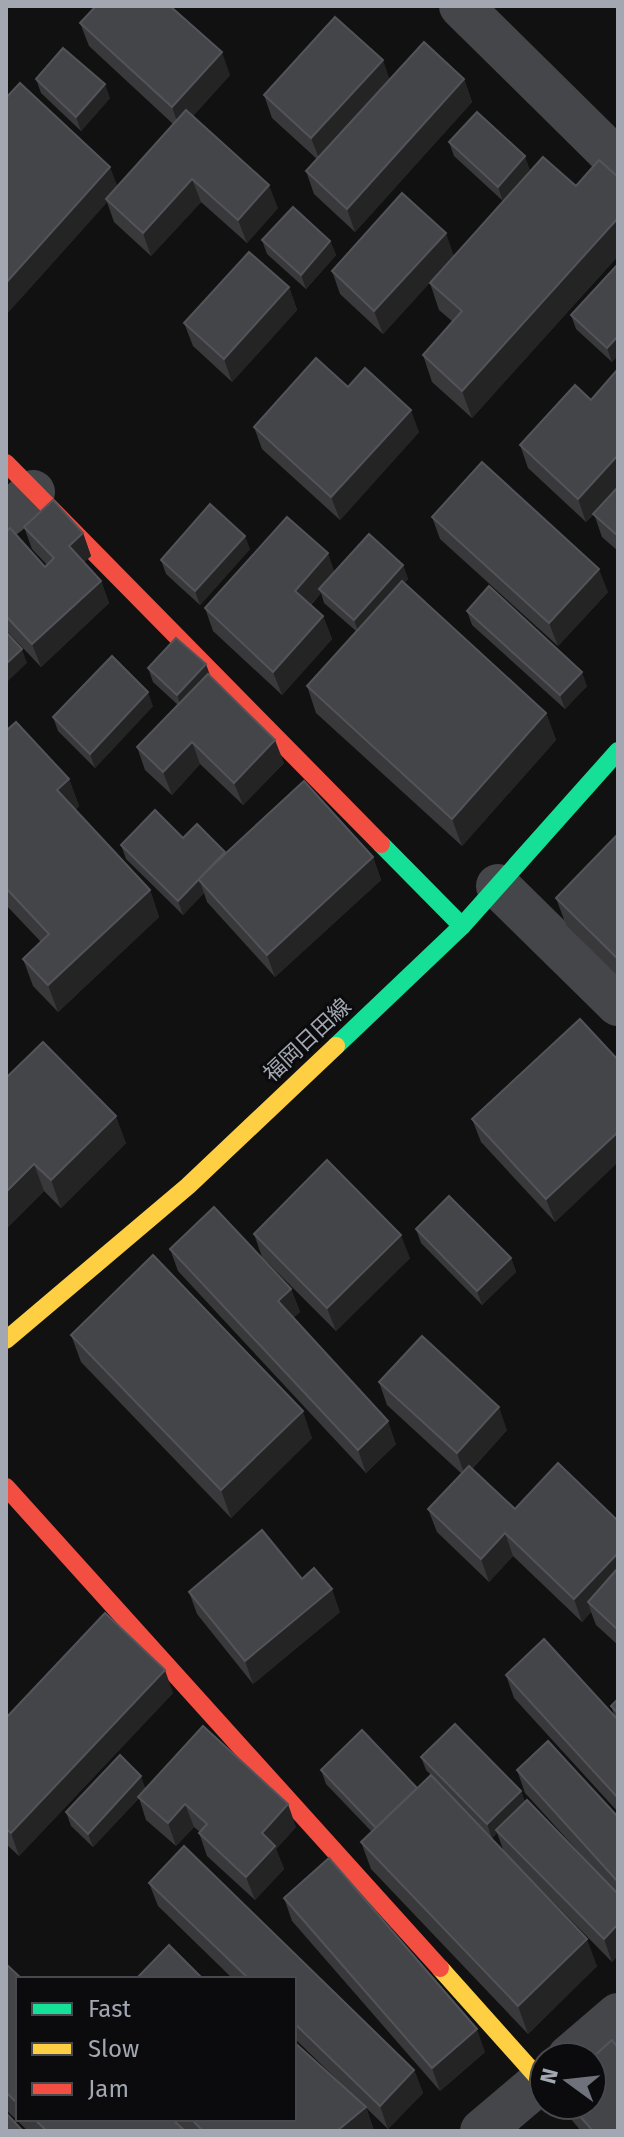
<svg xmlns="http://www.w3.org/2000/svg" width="624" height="2137" viewBox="0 0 624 2137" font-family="'Fira Sans','Noto Sans JP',sans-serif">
	<rect width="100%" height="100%" fill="#111"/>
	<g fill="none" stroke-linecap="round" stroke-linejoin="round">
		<!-- street -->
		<g stroke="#45464a" stroke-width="44">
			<polyline points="461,6 618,161"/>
			<polyline points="6,515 33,492"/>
			<polyline points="498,886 618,1004"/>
			<polyline points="569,2057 618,2015"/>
			<polyline points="482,2131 541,2081"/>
		</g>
		<!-- fast -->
		<g stroke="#16e098" stroke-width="18">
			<polyline points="381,844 462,926"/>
			<polyline points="336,1046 462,926 618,751"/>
		</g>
		<!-- slow -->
		<g stroke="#ffcf43" stroke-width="18">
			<polyline points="6,1340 188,1186 336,1046"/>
			<polyline points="440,1968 541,2081 544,2079"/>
		</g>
		<!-- jam -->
		<g stroke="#f24e42" stroke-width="18">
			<polyline points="6,463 381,844"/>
			<polyline points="6,1487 440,1968"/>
		</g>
	</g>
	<!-- wall -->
	<g fill="#39393c" fill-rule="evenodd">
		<polygon points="80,23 230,75 193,116 278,208 247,243 201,202 151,256 114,222 107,202 6,315 173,124 89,46"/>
		<polygon points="36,79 110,98 81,131 41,93"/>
		<polygon points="390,79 464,79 472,102 355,232 314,194 306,171 317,159 272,118 264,95"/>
		<polygon points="477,112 503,201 454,156 449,142"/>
		<polygon points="618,177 618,256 472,418 432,382 423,355 453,322 439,310 430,283 576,186"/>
		<polygon points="262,240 330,241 336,255 306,289 267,254"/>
		<polygon points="454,256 383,334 340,294 332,271"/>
		<polygon points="618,264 612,362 576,329 571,315"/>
		<polygon points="289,287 297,310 232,382 193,346 184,323"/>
		<polygon points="618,369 618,551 602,537 594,514 586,522 528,468 520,445 591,400"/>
		<polygon points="348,387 419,432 340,520 262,449 254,427"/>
		<polygon points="432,517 608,592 558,646 440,539"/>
		<polygon points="24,527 83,533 91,556 84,562 101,581 109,603 41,667 6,630 6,532 45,567 47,565 32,549"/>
		<polygon points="250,549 200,605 166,574 161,560"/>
		<polygon points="403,565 408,579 404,583 546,713 556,740 462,846 316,713 307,686 356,631 324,603 321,593 311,605 323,616 332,639 282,695 213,631 205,608 335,572"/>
		<polygon points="467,611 587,686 565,709 472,625"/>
		<polygon points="148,668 210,676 284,763 243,805 200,764 172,795 145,770 137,747 178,705 153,682"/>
		<polygon points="153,706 95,768 58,731 53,717"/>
		<polygon points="6,731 69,779 79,806 75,810 150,890 159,917 58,1012 33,986 23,959 41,942 6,905"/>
		<polygon points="618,834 618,976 566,925 556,898"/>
		<polygon points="183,838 226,854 373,857 381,880 275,977 207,902 204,893 183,915 126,859 121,845"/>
		<polygon points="618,1060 618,1162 555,1222 481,1142 472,1119"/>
		<polygon points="6,1078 126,1143 61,1208 44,1191 6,1229"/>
		<polygon points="416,1229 511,1258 516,1272 482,1305 421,1243"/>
		<polygon points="254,1234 410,1258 336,1331 262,1257"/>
		<polygon points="170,1249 291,1289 300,1312 293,1318 396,1444 366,1473 178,1271"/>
		<polygon points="71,1335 312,1438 231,1518 81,1362"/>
		<polygon points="379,1382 507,1430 472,1469 515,1509 618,1521 618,1645 596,1625 591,1612 582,1622 513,1556 489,1582 437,1532 428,1509 462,1474 387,1405"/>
		<polygon points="302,1579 340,1612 253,1684 197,1614 189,1592"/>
		<polygon points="506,1675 615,1717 611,1706 618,1699 618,1812 514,1698"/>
		<polygon points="173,1693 19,1856 6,1844 6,1718"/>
		<path d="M421,1757l100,34 4,11 71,69 -71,-78 -8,-23 101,47v138l-6,7 -101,-103 86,107 -69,68 -157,-165 -10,-27 11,-10 -46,-48 -5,-14 96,18 14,-13 -5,-5zM433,1778l59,60 5,-5 7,19z"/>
		<polygon points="146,1788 296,1827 276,1849 284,1869 255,1900 207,1856 199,1833 200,1832 194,1827 176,1846 146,1820 139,1798 93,1847 71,1826 66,1812"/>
		<polygon points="184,1846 414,2070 423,2093 388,2129 294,2038 294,1979 233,1979 158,1906 149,1883"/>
		<polygon points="284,1898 485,2052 440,2091 292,1921"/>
		<polygon points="6,1964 18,1979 18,2119 172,2119 185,2131 28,2131 6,2110"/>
		<polygon points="562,2105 592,2105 618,2131 581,2131 565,2112"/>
		<polygon points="366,2107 374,2131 185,2131 173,2119 294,2119"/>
	</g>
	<!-- shaded-wall -->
	<g fill="#242425">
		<polygon points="222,52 230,75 180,130 172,107"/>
		<polygon points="383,60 391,83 320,161 311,138"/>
		<polygon points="464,79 472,102 355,232 347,209"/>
		<polygon points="105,84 110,98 81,131 76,117"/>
		<polygon points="525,156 530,170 503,201 498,187"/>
		<polygon points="110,167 119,190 106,199 107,202 6,315 6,283"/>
		<polygon points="192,179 201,202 151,256 143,233"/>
		<polygon points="269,185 278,208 247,243 238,220"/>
		<polygon points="618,218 618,256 472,418 462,391"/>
		<polygon points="446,233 454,256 383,334 374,311"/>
		<polygon points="330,241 336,255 306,289 301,275"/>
		<polygon points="289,287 297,310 232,382 224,359"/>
		<polygon points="618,336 618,356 612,362 607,348"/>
		<polygon points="411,410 419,432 340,520 331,497"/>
		<polygon points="618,455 618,487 586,522 578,499"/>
		<polygon points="83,533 91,556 77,569 69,546"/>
		<polygon points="245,536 250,549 200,605 195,591"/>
		<polygon points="328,553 336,576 319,589 321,593 303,613 295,591"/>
		<polygon points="403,565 408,579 359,634 354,620"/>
		<polygon points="599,569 608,592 558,646 549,623"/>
		<polygon points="101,581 109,603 41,667 32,644"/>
		<polygon points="323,616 332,639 282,695 273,672"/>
		<polygon points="22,649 27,663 6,683 6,664"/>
		<polygon points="206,664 211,678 182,709 177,695"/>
		<polygon points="582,672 587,686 565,709 560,695"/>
		<polygon points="148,692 153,706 95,768 90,754"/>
		<polygon points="546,713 556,740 462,846 452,819"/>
		<polygon points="275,740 284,763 243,805 234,783"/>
		<polygon points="192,742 200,764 172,795 163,772"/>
		<polygon points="69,779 79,806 66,817 57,790"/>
		<polygon points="373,857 381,880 275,977 267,955"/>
		<polygon points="199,879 204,893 183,915 178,901"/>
		<polygon points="150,890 159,917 58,1012 48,985"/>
		<polygon points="116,1116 126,1143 61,1208 51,1180"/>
		<polygon points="618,1132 618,1162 555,1222 546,1199"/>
		<polygon points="34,1164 44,1191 6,1229 6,1192"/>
		<polygon points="401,1235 410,1258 336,1331 327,1308"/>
		<polygon points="511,1258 516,1272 482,1305 477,1291"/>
		<polygon points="291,1289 300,1312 286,1324 278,1301"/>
		<polygon points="499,1407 507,1430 465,1476 457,1453"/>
		<polygon points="303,1411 312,1438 231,1518 221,1490"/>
		<polygon points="388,1421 396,1444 366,1473 358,1450"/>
		<polygon points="505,1533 513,1556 489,1582 481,1559"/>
		<polygon points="618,1553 618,1584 588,1602 591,1612 582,1622 574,1599"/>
		<polygon points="332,1589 340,1612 253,1684 245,1661"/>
		<polygon points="165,1670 173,1693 19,1856 11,1833"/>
		<polygon points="141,1776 146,1790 93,1847 88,1834"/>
		<polygon points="521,1791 526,1805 496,1830 497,1833 492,1838 487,1824"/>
		<polygon points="185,1804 194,1827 176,1846 168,1823"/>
		<polygon points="288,1804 296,1827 276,1849 284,1869 255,1900 246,1877 262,1833"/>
		<polygon points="618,1924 618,1955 612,1962 604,1939"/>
		<polygon points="587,1939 597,1966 528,2034 518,2006"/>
		<polygon points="477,2029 485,2052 440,2091 432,2068"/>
		<polygon points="414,2070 423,2093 388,2129 380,2106"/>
		<polygon points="366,2107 374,2131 337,2131"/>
	</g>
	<!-- building -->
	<g fill="#444549" stroke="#535459" stroke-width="2">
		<polygon points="96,6 170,6 222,52 172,107 80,23"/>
		<polygon points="335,17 383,60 311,138 264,95"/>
		<polygon points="424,42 464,79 347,209 306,171"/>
		<polygon points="63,48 105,84 76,117 36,79"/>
		<polygon points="20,83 110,167 6,283 6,98"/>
		<polygon points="186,110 269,185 238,220 192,179 143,233 106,199"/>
		<polygon points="477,112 525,156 498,187 449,142"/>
		<polygon points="543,157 576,186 599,160 618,177 618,218 462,391 423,355 462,311 430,283"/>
		<polygon points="402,193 446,233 374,311 332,271"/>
		<polygon points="293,207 330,241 301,275 262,240"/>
		<polygon points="249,252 289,287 224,359 184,323"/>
		<polygon points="618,264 618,336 607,348 571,315"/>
		<polygon points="316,358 348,387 365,368 411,410 331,497 254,427"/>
		<polygon points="618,369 618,455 578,499 520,445 575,385 591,400"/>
		<polygon points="482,462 599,569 549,623 432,517"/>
		<polygon points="618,487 618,536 593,514"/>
		<polygon points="53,500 83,533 69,546 101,581 32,644 6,616 6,532 10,528 45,567 54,558 24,527"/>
		<polygon points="210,504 245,536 195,591 161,560"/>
		<polygon points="287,517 328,553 295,591 323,616 273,672 205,608"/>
		<polygon points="369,534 403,565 354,620 319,589"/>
		<polygon points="402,581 546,713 452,819 307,686"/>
		<polygon points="489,586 582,672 560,695 467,611"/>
		<polygon points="6,632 22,649 6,664"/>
		<polygon points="176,638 206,664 177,695 148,668"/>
		<polygon points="112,656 148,692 90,754 53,717"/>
		<polygon points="208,674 275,740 234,783 192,742 163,772 137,747"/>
		<polygon points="16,722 69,779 57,790 150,890 48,985 23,959 49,934 6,888 6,731"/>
		<polygon points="304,781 373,857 267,955 198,879"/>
		<polygon points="155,810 183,838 197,824 225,852 178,901 121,845"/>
		<polygon points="618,834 618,959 556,898"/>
		<polygon points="580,1019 618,1060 618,1132 546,1199 472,1119"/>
		<polygon points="43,1042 116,1116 51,1180 34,1164 6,1192 6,1078"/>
		<polygon points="327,1160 401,1235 327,1308 254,1234"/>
		<polygon points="449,1196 511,1258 477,1291 416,1229"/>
		<polygon points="214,1207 291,1289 278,1301 388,1421 358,1450 170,1249"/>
		<polygon points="153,1255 303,1411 221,1490 71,1335"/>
		<polygon points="422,1336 499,1407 457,1453 379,1382"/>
		<polygon points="558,1463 618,1521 618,1553 574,1599 505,1533 481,1559 428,1509 469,1466 515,1509"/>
		<polygon points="262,1530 302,1579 314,1568 332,1589 245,1661 189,1592"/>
		<polygon points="618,1568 618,1630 588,1602"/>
		<polygon points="105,1613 165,1670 11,1833 6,1829 6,1718"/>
		<polygon points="544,1639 618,1720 618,1798 506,1675"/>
		<polygon points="618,1699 618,1713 611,1706"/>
		<polygon points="455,1724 521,1791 487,1824 421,1757"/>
		<polygon points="203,1726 288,1804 262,1833 275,1846 246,1877 199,1833 207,1824 185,1804 168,1823 138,1797"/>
		<polygon points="362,1730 417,1788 376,1828 321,1770"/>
		<polygon points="548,1741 618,1817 618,1882 517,1770"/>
		<polygon points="120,1755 141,1776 88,1834 66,1812"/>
		<polygon points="431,1775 587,1939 518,2006 361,1842"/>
		<polygon points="527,1800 618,1894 618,1924 604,1939 496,1830"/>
		<polygon points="184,1846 414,2070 380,2106 294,2023 294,1979 249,1979 149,1883"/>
		<polygon points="329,1858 477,2029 432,2068 284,1898"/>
		<polygon points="169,1945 203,1979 136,1979"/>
		<polygon points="6,1964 22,1979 18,1979 18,2104 6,2092"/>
		<polygon points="612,2040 618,2048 618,2131 593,2131 570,2105 592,2105 592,2058"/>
		<polygon points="294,2042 366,2107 337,2131 203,2131 191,2119 294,2119"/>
		<polygon points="6,2113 23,2131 6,2131"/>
		<polygon points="34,2119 172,2119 185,2131 47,2131"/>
	</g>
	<g text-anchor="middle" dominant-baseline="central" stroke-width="6" stroke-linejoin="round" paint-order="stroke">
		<!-- street labels -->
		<g font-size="22" fill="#a2a7b2" stroke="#0b0b0d">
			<text transform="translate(307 1040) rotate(-43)">福岡日田線</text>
		</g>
	</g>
	<!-- border -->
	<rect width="624" height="2137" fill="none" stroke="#a2a7b2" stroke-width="16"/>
	<!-- legend -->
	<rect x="16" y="1977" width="280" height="144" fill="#0b0b0d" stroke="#47494f" stroke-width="2"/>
	<rect x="32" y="2003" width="40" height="12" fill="#16e098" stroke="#47494f" stroke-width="2"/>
	<text x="88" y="2017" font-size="24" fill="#a2a7b2">Fast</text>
	<rect x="32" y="2043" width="40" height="12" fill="#ffcf43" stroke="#47494f" stroke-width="2"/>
	<text x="88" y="2057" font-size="24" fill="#a2a7b2">Slow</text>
	<rect x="32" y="2083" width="40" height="12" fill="#f24e42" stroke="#47494f" stroke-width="2"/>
	<text x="88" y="2097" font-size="24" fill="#a2a7b2">Jam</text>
	<!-- north arrow -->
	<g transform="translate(568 2081) rotate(285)"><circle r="38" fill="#0b0b0d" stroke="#47494f" stroke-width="2"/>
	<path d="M0-6L14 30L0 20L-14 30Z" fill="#6f727a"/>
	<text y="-12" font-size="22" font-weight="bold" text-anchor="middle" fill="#a2a7b2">N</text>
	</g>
</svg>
